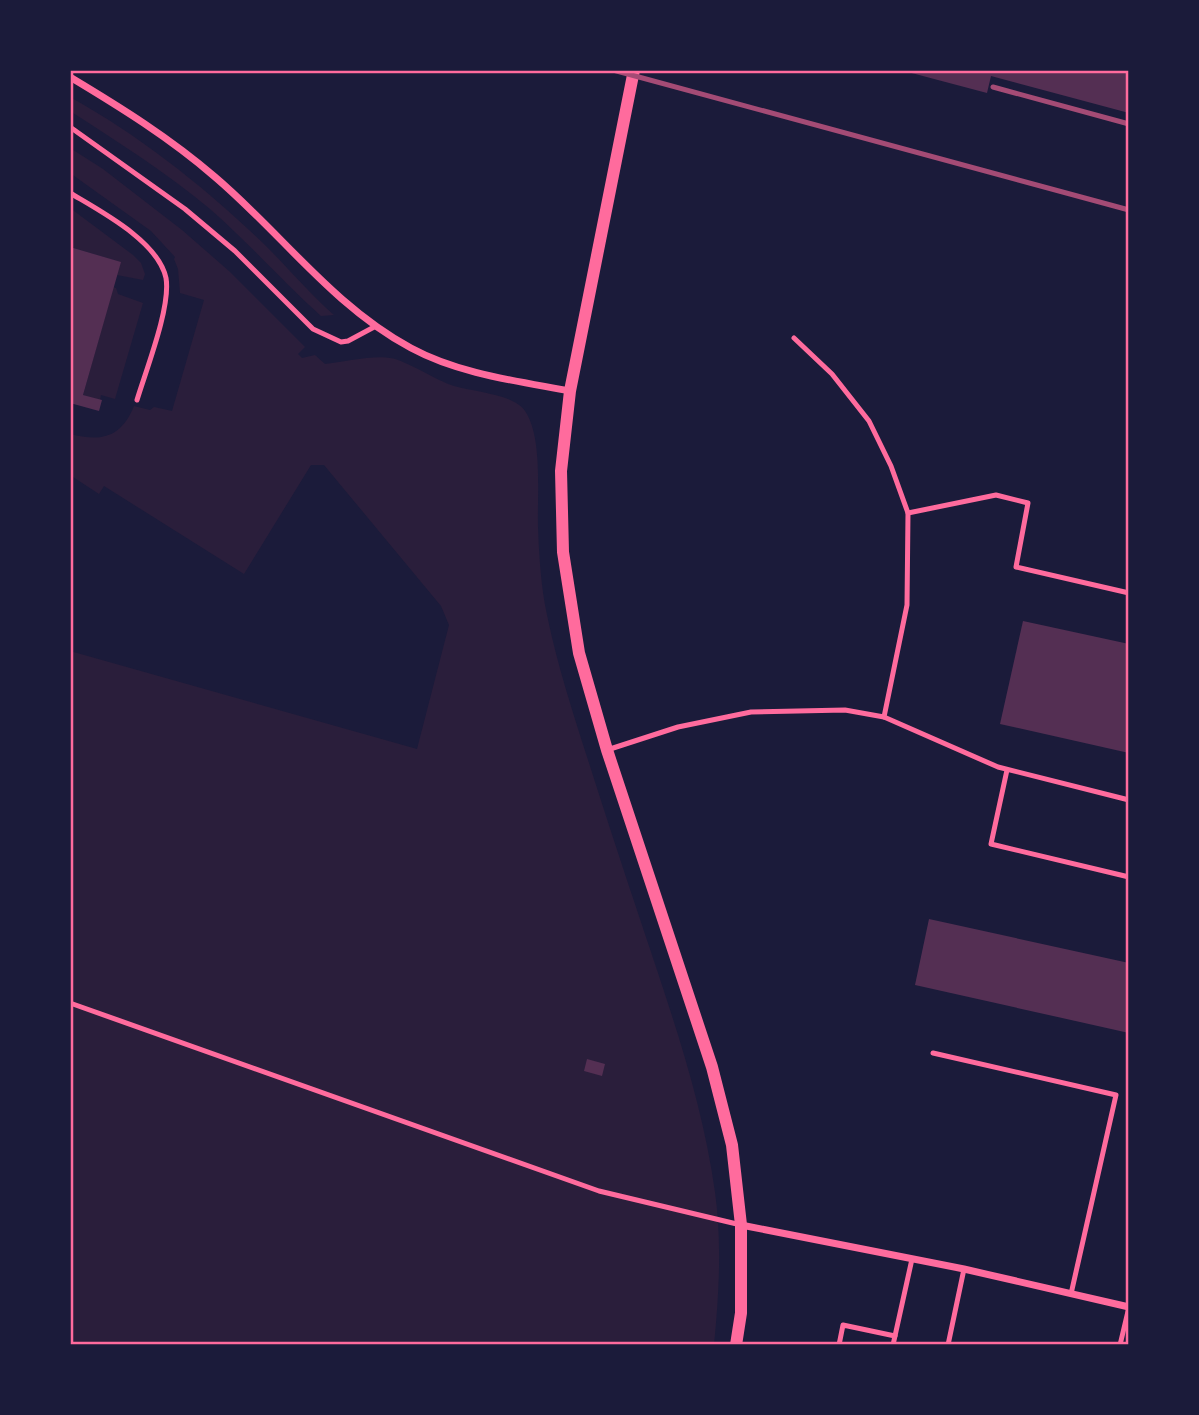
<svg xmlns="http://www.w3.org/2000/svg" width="1199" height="1415" viewBox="0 0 1199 1415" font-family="Commissioner,sans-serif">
	<rect width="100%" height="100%" fill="#1b1b3a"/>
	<!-- green -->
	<g fill="#2a1e3b">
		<path d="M70,97c72,40 137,92 196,149 23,23 44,48 68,69l-13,1c-38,-34 -72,-73 -111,-107 -44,-37 -92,-67 -140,-98z"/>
		<path d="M70,148l33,21 79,61 47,41 76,76 -7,7 4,4 13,-3 10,9c17,-2 49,-9 65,-6 16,2 45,22 64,28 20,6 60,8 71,25 18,26 12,85 13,116 1,28 3,60 9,88 12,58 31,113 49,170 19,60 39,119 59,179 25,75 49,149 60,228 7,51 4,102 -1,153h-644v-694l347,98 32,-124 -8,-19 -117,-141h-13l-67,109 -140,-88 -5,8 -29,-19v-41c31,8 51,4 64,-28l16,4 4,-3 18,4 32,-111 -24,-7 -2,-24 -4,-10 1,-2 -24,-26 -81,-58z"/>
		<polygon points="70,208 133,255 141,263 145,274 143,280 117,275 120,262 70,247"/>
		<polygon points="113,287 116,288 118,294 143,303 115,399 101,395 100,400 83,395"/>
	</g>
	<!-- building -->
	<g fill="#542f53">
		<polygon points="1129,70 1129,113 991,76 987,93 904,71"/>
		<polygon points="70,247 121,262 83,395 102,400 99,411 70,403"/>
		<polygon points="1023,621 1129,644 1129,753 1000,724"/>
		<polygon points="929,919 1129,963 1129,1033 915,985"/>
		<polygon points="587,1059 605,1064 602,1076 584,1071"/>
	</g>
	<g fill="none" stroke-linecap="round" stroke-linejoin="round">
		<!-- service -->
		<g stroke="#ff6b9d" stroke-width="5">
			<polyline points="70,127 185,209 235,251 313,329 341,342 348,341 376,326"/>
			<path d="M70,193c30,18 88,48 96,85 5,29 -20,92 -29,122"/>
			<polyline points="794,338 832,374 869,421 891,466 908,513 907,605 884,717"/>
			<polyline points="908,513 996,495 1028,503 1016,567 1129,593"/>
			<polyline points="607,750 678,727 751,712 845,710 884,717 998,767 1129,800"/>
			<polyline points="1007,770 991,844 1129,877"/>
			<polyline points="70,1003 599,1191 741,1225"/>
			<polyline points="933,1053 1116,1095 1071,1294"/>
			<polyline points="839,1345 843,1325 895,1336"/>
			<polyline points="893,1345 912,1259"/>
			<polyline points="948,1345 964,1269"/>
			<polyline points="1120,1345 1129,1307"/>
		</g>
		<!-- minor -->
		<g stroke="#ff6b9d" stroke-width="7">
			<path d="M70,77c50,30 100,61 145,100 66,56 118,129 196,171 48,26 106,33 159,43"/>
			<polyline points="741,1225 964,1269 1129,1307"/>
		</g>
		<!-- tertiary -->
		<polyline stroke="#ff6b9d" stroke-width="12" points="634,70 570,391 561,471 563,552 579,653 607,750 712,1067 732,1145 741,1225 741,1313 736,1345"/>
		<!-- rail -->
		<g stroke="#a44b75" stroke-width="5">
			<polyline points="613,70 1129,210"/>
			<polyline points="993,87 1129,124"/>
		</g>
	</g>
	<!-- border -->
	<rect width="1199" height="1415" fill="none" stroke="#1b1b3a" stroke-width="144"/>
	<rect x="72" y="72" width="1055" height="1271" fill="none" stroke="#ff6b9d" stroke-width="2.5"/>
</svg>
